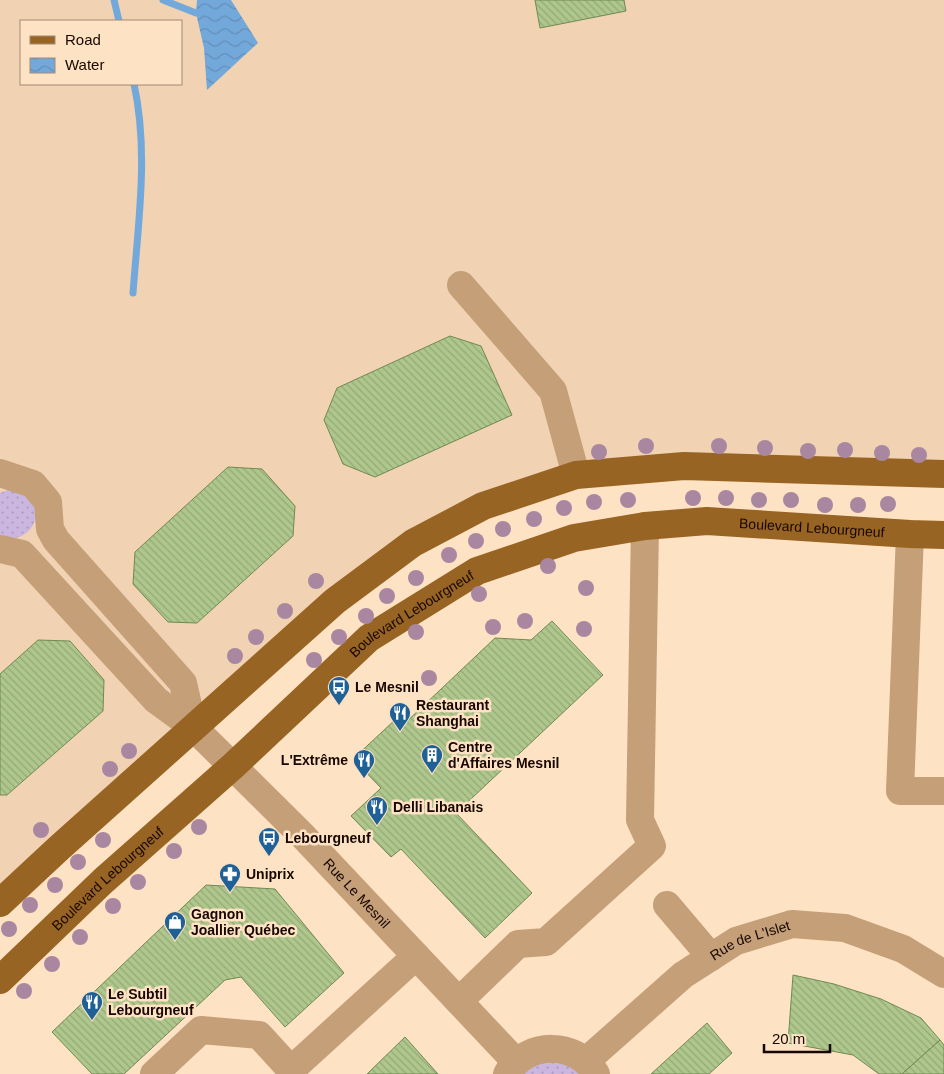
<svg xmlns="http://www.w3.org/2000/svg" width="944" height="1074" viewBox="0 0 944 1074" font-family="Arial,sans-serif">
	<defs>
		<pattern id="grass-dots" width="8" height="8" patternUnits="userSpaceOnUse" patternTransform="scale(1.25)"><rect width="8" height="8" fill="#cbb6df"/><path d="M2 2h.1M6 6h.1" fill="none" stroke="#ae9bbe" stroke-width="1.8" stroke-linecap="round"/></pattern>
		<pattern id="water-waves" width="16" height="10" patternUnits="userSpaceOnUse" patternTransform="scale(1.25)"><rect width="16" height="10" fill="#73a8da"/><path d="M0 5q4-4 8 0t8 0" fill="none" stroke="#638fb9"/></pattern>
		<pattern id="building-back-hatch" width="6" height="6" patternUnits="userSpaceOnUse" patternTransform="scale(1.25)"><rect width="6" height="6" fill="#aec78d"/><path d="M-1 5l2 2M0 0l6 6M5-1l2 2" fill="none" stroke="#95a978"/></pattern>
	</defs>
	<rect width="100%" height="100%" fill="#fee2c4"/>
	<!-- built -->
	<path fill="#f1d2b2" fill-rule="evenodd" d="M0,0h944v474l-368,1 -163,68 -413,362zM21,21h160v63h-160z"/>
	<!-- grass -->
	<g fill="url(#grass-dots)">
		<path d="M10,489c50,11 18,63 -10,46v-42z"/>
		<polygon points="538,1050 596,1074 507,1074"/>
	</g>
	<!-- water -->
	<polygon fill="url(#water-waves)" points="197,0 231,0 258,43 207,90 204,48 196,13"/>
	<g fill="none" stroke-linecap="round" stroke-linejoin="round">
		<!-- stream -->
		<g stroke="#73a8da" stroke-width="7">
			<polyline points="114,0 119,21"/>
			<polyline points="163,0 196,13"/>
			<path d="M133,293c5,-69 16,-141 1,-209"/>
		</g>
	</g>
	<!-- building -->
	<g fill="url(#building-back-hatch)" stroke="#718951">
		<polygon points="535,0 624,0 626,11 540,28"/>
		<polygon points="450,336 481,346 512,415 375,477 343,464 324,420 337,388"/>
		<polygon points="228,467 262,469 295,506 293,536 197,623 168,622 133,584 135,552"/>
		<polygon points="552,621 603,675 456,813 532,893 485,938 401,849 391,857 351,816 381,788 353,759 397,718 403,725 495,638 531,640"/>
		<polygon points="38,640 70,641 104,680 103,711 7,795 0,795 0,674"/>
		<polygon points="206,885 275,889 344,973 285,1027 241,977 225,980 124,1074 92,1074 52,1032"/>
		<polygon points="793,975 834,984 881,999 921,1018 940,1040 902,1074 879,1074 853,1055 788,1043"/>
		<polygon points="707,1023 732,1053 709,1074 651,1074"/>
		<polygon points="405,1037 438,1074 367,1074"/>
		<polygon points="940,1040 944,1045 944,1074 902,1074"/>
	</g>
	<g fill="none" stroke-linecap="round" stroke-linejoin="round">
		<!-- minor -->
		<g stroke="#c49f78" stroke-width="28">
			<polyline points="461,285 553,391 576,475"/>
			<polyline points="0,473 33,484 48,502 50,529 56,540 183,683 193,727"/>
			<polyline points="910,534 900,791 944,791"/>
			<path id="s1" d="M0,549l22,5 134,146 37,27 110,109 213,226"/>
			<polyline points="667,905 711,957"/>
			<polyline points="459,1001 518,944 546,942 652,846 640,820 645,526"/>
			<path id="s2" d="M586,1061l97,-86 53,-34 56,-17 53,4 58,21 41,25"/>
			<polyline points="154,1074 201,1030 259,1035 291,1070 416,956"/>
			<path d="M507,1074c20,-34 70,-33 89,0"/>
		</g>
		<!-- major -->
		<g stroke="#986423" stroke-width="28">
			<polyline points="0,903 59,848 335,601 413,543 483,506 576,475 684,466 944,474"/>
			<path id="s3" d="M0,980l103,-99 130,-115 136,-128 108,-67 97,-33 71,-12 62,-5 203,13 34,1"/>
		</g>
	</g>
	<!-- trees -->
	<g fill="#a987a1">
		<circle cx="646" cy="446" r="8"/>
		<circle cx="719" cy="446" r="8"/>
		<circle cx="765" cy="448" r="8"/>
		<circle cx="845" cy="450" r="8"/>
		<circle cx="808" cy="451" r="8"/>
		<circle cx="599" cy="452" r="8"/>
		<circle cx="882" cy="453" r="8"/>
		<circle cx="919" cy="455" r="8"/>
		<circle cx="693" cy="498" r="8"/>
		<circle cx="726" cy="498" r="8"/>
		<circle cx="628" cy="500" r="8"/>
		<circle cx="759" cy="500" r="8"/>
		<circle cx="791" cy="500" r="8"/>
		<circle cx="594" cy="502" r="8"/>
		<circle cx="888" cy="504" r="8"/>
		<circle cx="825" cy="505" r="8"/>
		<circle cx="858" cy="505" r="8"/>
		<circle cx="564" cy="508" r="8"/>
		<circle cx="534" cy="519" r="8"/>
		<circle cx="503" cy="529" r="8"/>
		<circle cx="476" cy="541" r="8"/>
		<circle cx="449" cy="555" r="8"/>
		<circle cx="548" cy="566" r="8"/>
		<circle cx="416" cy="578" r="8"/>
		<circle cx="316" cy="581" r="8"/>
		<circle cx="586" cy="588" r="8"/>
		<circle cx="479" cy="594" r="8"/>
		<circle cx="387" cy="596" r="8"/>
		<circle cx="285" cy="611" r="8"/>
		<circle cx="366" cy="616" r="8"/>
		<circle cx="525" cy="621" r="8"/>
		<circle cx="493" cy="627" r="8"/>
		<circle cx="584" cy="629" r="8"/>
		<circle cx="416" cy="632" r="8"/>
		<circle cx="256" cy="637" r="8"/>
		<circle cx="339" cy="637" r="8"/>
		<circle cx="235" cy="656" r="8"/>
		<circle cx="314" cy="660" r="8"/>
		<circle cx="429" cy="678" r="8"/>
		<circle cx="129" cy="751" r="8"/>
		<circle cx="110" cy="769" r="8"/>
		<circle cx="199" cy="827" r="8"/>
		<circle cx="41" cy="830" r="8"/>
		<circle cx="103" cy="840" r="8"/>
		<circle cx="174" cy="851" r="8"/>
		<circle cx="78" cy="862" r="8"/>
		<circle cx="138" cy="882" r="8"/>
		<circle cx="55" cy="885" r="8"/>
		<circle cx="30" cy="905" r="8"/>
		<circle cx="113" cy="906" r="8"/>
		<circle cx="9" cy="929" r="8"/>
		<circle cx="80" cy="937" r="8"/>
		<circle cx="52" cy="964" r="8"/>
		<circle cx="24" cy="991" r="8"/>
	</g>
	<!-- icons -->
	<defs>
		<g id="bus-pin" transform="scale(1.125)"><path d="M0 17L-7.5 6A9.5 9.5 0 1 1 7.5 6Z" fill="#1f6196" stroke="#fee2c4"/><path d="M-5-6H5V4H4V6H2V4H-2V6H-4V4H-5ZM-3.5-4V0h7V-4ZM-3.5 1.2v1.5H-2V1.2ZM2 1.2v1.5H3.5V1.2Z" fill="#fff"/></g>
		<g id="restaurant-pin" transform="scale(1.125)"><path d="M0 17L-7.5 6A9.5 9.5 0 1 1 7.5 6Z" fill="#1f6196" stroke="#fee2c4"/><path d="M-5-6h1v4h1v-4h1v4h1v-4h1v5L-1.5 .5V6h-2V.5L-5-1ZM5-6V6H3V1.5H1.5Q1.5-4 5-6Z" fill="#fff"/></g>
		<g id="building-pin" transform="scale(1.125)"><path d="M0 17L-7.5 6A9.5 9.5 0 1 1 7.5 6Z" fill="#1f6196" stroke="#fee2c4"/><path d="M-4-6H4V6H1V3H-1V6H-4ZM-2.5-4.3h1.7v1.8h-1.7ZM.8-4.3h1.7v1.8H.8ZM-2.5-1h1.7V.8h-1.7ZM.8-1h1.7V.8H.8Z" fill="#fff"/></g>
		<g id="pharmacy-pin" transform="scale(1.125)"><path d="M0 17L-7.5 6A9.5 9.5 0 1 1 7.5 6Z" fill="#1f6196" stroke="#fee2c4"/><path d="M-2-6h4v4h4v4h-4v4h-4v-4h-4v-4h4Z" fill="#fff"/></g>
		<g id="shop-pin" transform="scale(1.125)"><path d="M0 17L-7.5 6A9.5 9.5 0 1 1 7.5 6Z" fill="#1f6196" stroke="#fee2c4"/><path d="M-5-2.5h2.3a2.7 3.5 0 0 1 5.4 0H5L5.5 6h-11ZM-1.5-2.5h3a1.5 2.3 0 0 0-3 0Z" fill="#fff"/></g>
	</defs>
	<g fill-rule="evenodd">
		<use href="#bus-pin" x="339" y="687"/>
		<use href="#restaurant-pin" x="400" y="713"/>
		<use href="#building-pin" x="432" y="755"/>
		<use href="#restaurant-pin" x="364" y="760"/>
		<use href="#restaurant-pin" x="377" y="807"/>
		<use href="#bus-pin" x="269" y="838"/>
		<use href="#pharmacy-pin" x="230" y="874"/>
		<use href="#shop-pin" x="175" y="922"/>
		<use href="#restaurant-pin" x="92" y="1002"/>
	</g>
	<g text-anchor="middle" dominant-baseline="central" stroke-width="5" stroke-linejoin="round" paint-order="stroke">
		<!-- street labels -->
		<g font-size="14" fill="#170700" stroke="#fee2c4">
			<text stroke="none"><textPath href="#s3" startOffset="972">Boulevard Lebourgneuf</textPath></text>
			<text stroke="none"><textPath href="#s3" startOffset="552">Boulevard Lebourgneuf</textPath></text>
			<text stroke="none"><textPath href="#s3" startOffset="148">Boulevard Lebourgneuf</textPath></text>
			<text stroke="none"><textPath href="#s1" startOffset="500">Rue Le Mesnil</textPath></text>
			<text stroke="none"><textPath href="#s2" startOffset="206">Rue de L'Islet</textPath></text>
		</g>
		<!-- poi labels -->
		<g font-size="14" font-weight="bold" fill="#170700" stroke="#fee2c4" text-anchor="start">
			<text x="355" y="687">Le Mesnil</text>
			<text x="416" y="705">Restaurant<tspan x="416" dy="16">Shanghai</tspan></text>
			<text x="448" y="747">Centre<tspan x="448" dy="16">d'Affaires Mesnil</tspan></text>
			<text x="348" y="760" text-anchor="end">L'Extrême</text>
			<text x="393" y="807">Delli Libanais</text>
			<text x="285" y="838">Lebourgneuf</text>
			<text x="246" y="874">Uniprix</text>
			<text x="191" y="914">Gagnon<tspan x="191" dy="16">Joallier Québec</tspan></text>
			<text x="108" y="994">Le Subtil<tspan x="108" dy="16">Lebourgneuf</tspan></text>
		</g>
	</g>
	<!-- legend -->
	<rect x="20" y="20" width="162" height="65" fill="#fee2c4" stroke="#a28a76"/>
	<rect x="30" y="36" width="25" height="8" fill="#986423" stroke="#a28a76"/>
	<text x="65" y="45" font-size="15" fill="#170700">Road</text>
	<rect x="30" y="58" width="25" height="15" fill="url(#water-waves)" stroke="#a28a76"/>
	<text x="65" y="70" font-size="15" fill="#170700">Water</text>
	<!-- scale -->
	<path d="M764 1044v8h66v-8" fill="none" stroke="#170700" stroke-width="2.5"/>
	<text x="772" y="1044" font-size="15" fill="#170700" stroke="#fee2c4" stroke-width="4" paint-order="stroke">20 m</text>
</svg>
